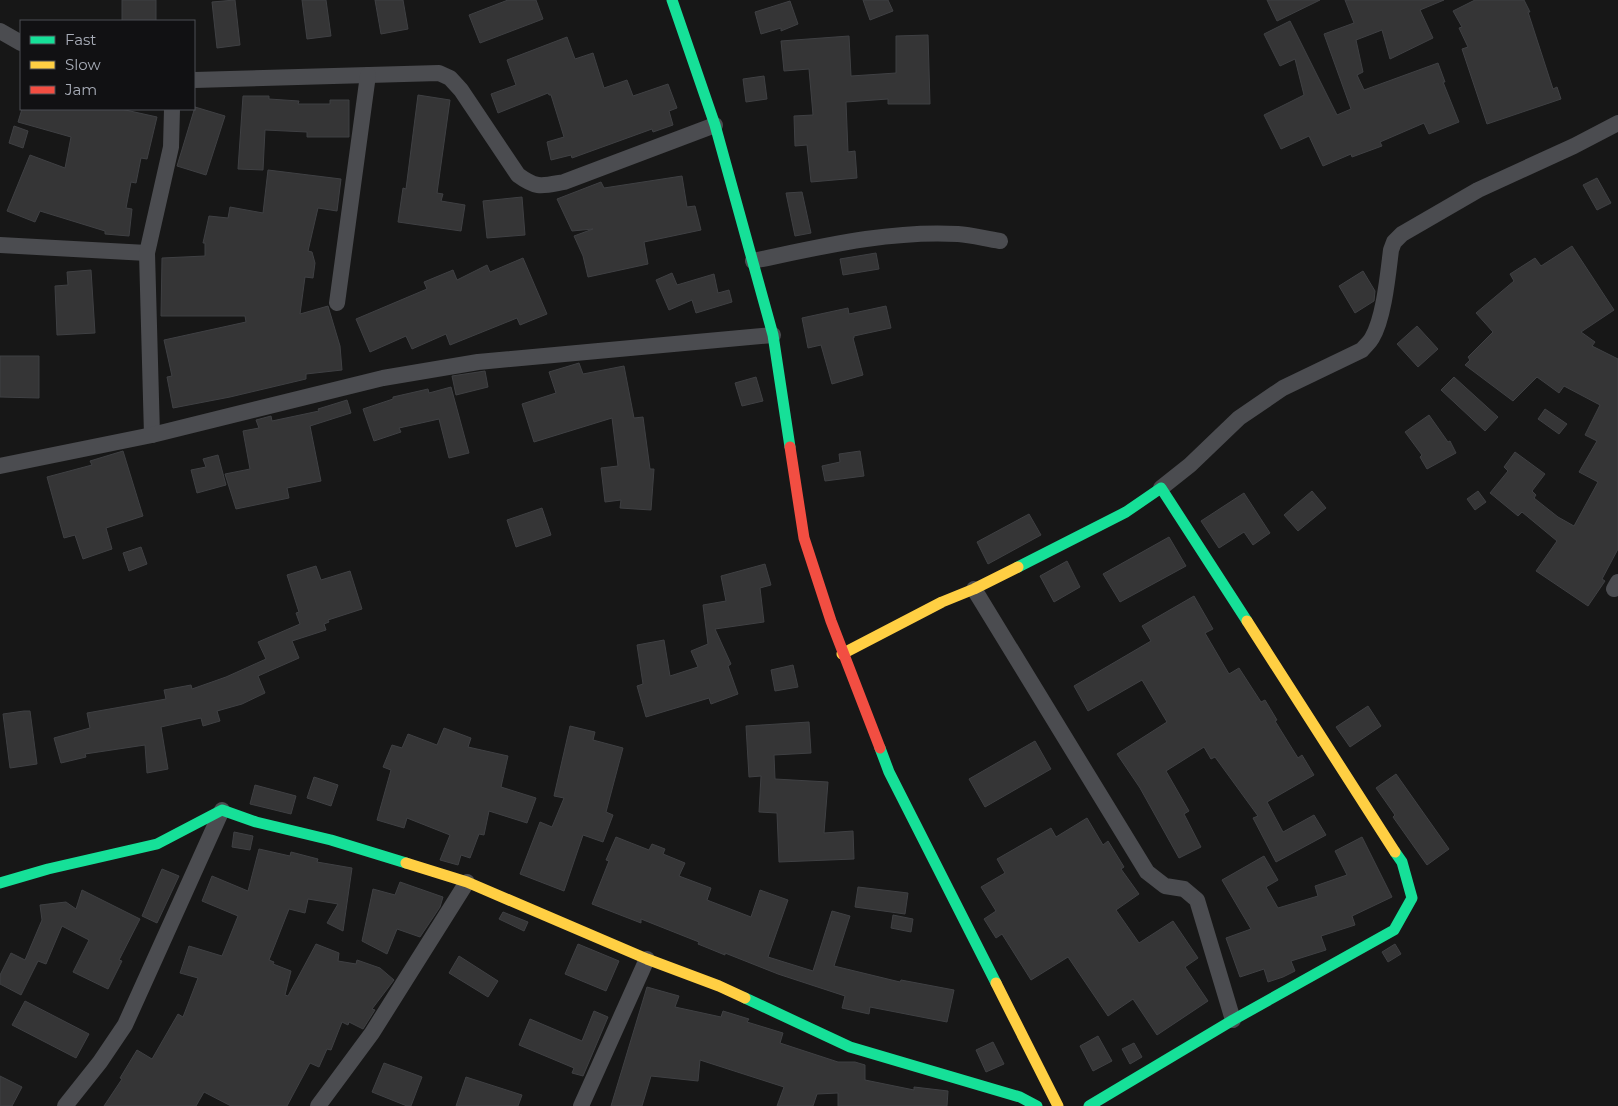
<svg xmlns="http://www.w3.org/2000/svg" width="1618" height="1106" viewBox="0 0 1618 1106" font-family="Montserrat,sans-serif">
	<rect width="100%" height="100%" fill="#171717"/>
	<!-- building -->
	<g fill="#353536" stroke="#3f4043">
		<rect x="122" y="0" width="34" height="21"/>
		<polygon points="235,0 240,45 217,48 212,2"/>
		<polygon points="302,0 326,0 331,36 307,39"/>
		<polygon points="375,0 403,0 408,29 381,34"/>
		<polygon points="508,0 536,0 543,19 480,43 469,15"/>
		<polygon points="863,0 888,0 893,11 870,20"/>
		<polygon points="1267,0 1320,0 1277,21"/>
		<polygon points="1345,0 1444,0 1420,10 1433,38 1390,59 1382,30 1356,40 1363,72 1357,75 1364,90 1438,63 1445,82 1443,82 1459,122 1429,134 1424,123 1380,142 1382,146 1352,157 1351,154 1323,166 1309,136 1281,149 1264,115 1304,95 1295,59 1280,66 1264,34 1290,21 1337,115 1351,109 1324,34 1354,23"/>
		<polygon points="1475,0 1524,0 1530,12 1528,12 1553,89 1557,87 1561,99 1487,124 1462,49 1468,47 1459,28 1462,27 1453,11"/>
		<polygon points="790,1 798,24 781,31 781,28 761,34 755,12"/>
		<polygon points="928,35 930,104 888,104 888,99 846,102 848,152 855,151 857,178 811,182 807,145 795,146 794,116 813,115 809,69 784,71 781,41 849,36 851,76 896,73 896,36"/>
		<polygon points="567,37 575,59 593,53 604,88 627,80 633,96 668,84 677,108 669,111 673,125 653,132 652,129 572,158 571,155 551,160 547,142 564,137 551,95 549,95 548,93 498,113 491,94 516,85 507,60"/>
		<polygon points="764,76 767,99 746,102 743,79"/>
		<polygon points="418,95 450,100 437,193 443,194 441,201 465,205 461,231 398,222 403,188 406,189"/>
		<polygon points="243,96 269,96 269,99 299,101 298,104 330,104 330,100 349,100 349,137 307,137 307,132 265,130 263,170 238,169"/>
		<polygon points="195,107 225,116 206,175 177,166"/>
		<polygon points="22,109 121,109 157,117 147,159 141,158 136,183 131,182 126,208 132,209 129,236 105,234 105,231 40,211 35,222 7,211 30,155 65,168 71,137 18,122"/>
		<polygon points="14,126 28,131 23,148 9,143"/>
		<polygon points="268,170 341,179 337,211 318,208 308,251 312,252 315,263 313,278 305,277 300,314 328,306 340,346 342,370 306,374 306,379 230,397 173,408 167,377 172,376 164,340 246,322 245,316 161,316 162,258 205,256 205,243 203,243 209,216 228,218 230,207 263,213"/>
		<polygon points="682,176 687,207 695,206 701,230 644,242 648,264 588,277 583,256 574,236 593,229 572,231 557,199 601,182 604,188"/>
		<polygon points="1597,178 1611,203 1597,210 1583,185"/>
		<polygon points="802,192 811,233 795,236 786,193"/>
		<polygon points="522,197 525,235 487,238 483,201"/>
		<polygon points="1572,246 1614,310 1581,332 1595,342 1592,346 1618,359 1618,549 1602,579 1605,581 1588,606 1536,571 1557,541 1522,512 1518,516 1490,493 1508,471 1504,467 1515,452 1545,474 1532,491 1536,495 1534,498 1558,517 1574,526 1598,482 1579,472 1597,441 1585,435 1600,405 1564,386 1559,393 1537,377 1513,401 1465,365 1470,360 1468,357 1493,332 1476,313 1514,281 1510,274 1535,258 1541,266"/>
		<polygon points="876,253 879,269 843,275 840,259"/>
		<polygon points="523,258 547,314 520,325 517,318 450,345 446,334 412,349 406,336 370,352 356,319 427,289 424,282 453,270 457,280 487,265 490,272"/>
		<polygon points="91,270 95,333 57,335 55,286 68,285 67,272"/>
		<polygon points="1363,271 1375,291 1374,301 1355,313 1339,286"/>
		<polygon points="672,273 677,285 714,274 718,293 729,290 732,302 696,313 692,300 669,310 656,280"/>
		<polygon points="886,306 891,328 854,336 854,338 853,338 863,375 832,384 821,345 808,348 802,318 848,308 849,314"/>
		<polygon points="1417,326 1438,349 1418,367 1397,344"/>
		<polygon points="0,356 39,356 39,398 0,397"/>
		<polygon points="579,363 583,374 624,366 634,418 643,417 650,469 654,469 651,510 620,508 621,500 605,502 601,468 618,466 612,418 534,442 522,404 556,393 549,372"/>
		<polygon points="485,371 488,387 456,395 452,376"/>
		<polygon points="756,377 763,401 742,406 735,383"/>
		<polygon points="1454,377 1498,417 1485,431 1441,390"/>
		<polygon points="451,387 469,453 449,458 439,419 399,428 401,432 374,441 363,409 393,399 393,397 428,389 429,393"/>
		<polygon points="347,400 351,413 310,426 321,481 287,488 289,498 236,509 225,474 250,469 243,431 259,428 256,420 271,416 272,421 319,411 318,409"/>
		<polygon points="1545,409 1567,424 1559,434 1538,419"/>
		<polygon points="1429,415 1448,442 1450,441 1456,453 1427,469 1420,457 1422,455 1405,432"/>
		<polygon points="123,451 143,516 106,528 112,549 83,559 75,535 64,538 47,477 92,465 90,461"/>
		<polygon points="860,451 864,476 825,481 822,466 840,462 839,454"/>
		<polygon points="218,455 226,485 197,493 191,470 206,467 203,459"/>
		<polygon points="1312,491 1326,508 1298,531 1284,515"/>
		<polygon points="1478,491 1486,502 1475,510 1467,499"/>
		<polygon points="1244,493 1270,533 1253,545 1244,532 1219,548 1201,521"/>
		<polygon points="542,508 551,535 516,547 507,520"/>
		<polygon points="1029,514 1041,535 988,564 977,542"/>
		<polygon points="1169,537 1186,566 1120,602 1103,574"/>
		<polygon points="141,547 147,564 129,571 123,553"/>
		<polygon points="1067,561 1080,587 1054,602 1040,576"/>
		<polygon points="765,564 771,585 760,588 764,622 715,629 731,664 728,666 738,694 711,704 709,698 646,717 637,686 643,684 637,645 664,640 670,676 698,667 691,651 708,644 703,605 726,601 721,576"/>
		<polygon points="316,566 321,580 350,571 362,609 328,620 329,622 324,624 326,630 292,641 299,658 258,676 265,693 242,704 217,711 220,721 203,726 201,718 161,727 168,769 147,773 145,745 85,754 86,757 61,763 54,738 90,728 87,713 166,699 164,690 191,685 192,689 226,677 266,659 258,642 300,624 296,613 299,612 287,575"/>
		<polygon points="1194,596 1213,629 1205,633 1229,674 1239,668 1261,702 1265,700 1277,720 1275,721 1298,758 1302,755 1314,775 1267,802 1283,832 1314,815 1326,835 1276,862 1253,818 1258,816 1215,757 1211,759 1204,747 1166,771 1189,811 1184,814 1201,847 1179,858 1140,788 1117,754 1167,722 1142,680 1088,711 1074,686 1151,641 1142,626"/>
		<polygon points="793,665 798,687 775,691 771,670"/>
		<polygon points="1368,706 1381,726 1350,747 1336,727"/>
		<polygon points="24,711 30,711 37,764 10,768 3,714"/>
		<polygon points="809,722 811,753 774,755 775,779 828,782 824,833 853,831 854,859 779,862 777,813 759,812 761,776 749,777 746,726"/>
		<polygon points="570,726 595,732 593,740 623,748 606,812 613,815 603,842 583,835 564,891 520,874 540,822 552,827 564,798 554,796"/>
		<polygon points="444,728 471,738 468,747 508,756 501,787 536,798 527,823 489,811 484,835 479,834 470,858 461,855 458,865 440,860 450,835 407,818 404,828 377,820 391,770 383,767 392,745 402,748 408,734 437,745"/>
		<polygon points="1035,741 1051,769 985,807 969,779"/>
		<polygon points="1396,774 1449,849 1427,865 1393,817 1395,815 1376,788"/>
		<polygon points="314,777 338,785 331,806 307,798"/>
		<polygon points="255,785 296,796 291,814 250,804"/>
		<polygon points="1087,818 1103,845 1108,841 1124,867 1121,869 1139,894 1116,910 1139,943 1173,921 1198,958 1185,967 1208,1001 1157,1035 1133,999 1108,1016 1068,957 1031,980 1002,934 996,938 984,919 996,911 981,887 1005,873 997,859 1051,828 1056,837"/>
		<polygon points="234,832 253,836 250,850 232,847"/>
		<polygon points="616,837 649,850 652,844 665,849 663,854 685,863 679,876 711,888 707,900 751,917 760,890 788,900 768,957 813,971 832,911 850,916 834,966 900,982 901,980 954,990 947,1022 870,1007 869,1014 842,1008 845,996 778,974 725,953 725,955 698,944 699,942 641,919 641,923 592,904 609,861 606,860"/>
		<polygon points="1362,837 1392,897 1352,916 1355,925 1321,936 1326,950 1291,961 1295,971 1283,977 1268,982 1264,969 1240,977 1226,938 1251,929 1222,880 1264,856 1278,880 1266,887 1278,908 1318,896 1315,886 1347,875 1335,851"/>
		<polygon points="259,849 290,856 291,852 318,859 317,862 352,868 343,931 327,923 338,904 308,899 305,913 289,909 269,960 274,962 273,964 291,971 285,995 288,996 316,944 339,953 338,961 356,964 357,960 380,968 394,980 372,1009 375,1010 363,1029 349,1022 348,1025 342,1022 331,1050 327,1049 319,1067 310,1063 287,1106 231,1106 204,1092 196,1106 104,1106 122,1079 120,1078 137,1050 152,1059 178,1014 183,1017 198,978 180,973 189,946 222,956 238,916 202,901 212,876 248,891"/>
		<polygon points="162,869 179,876 157,923 142,916"/>
		<polygon points="400,882 443,897 440,907 420,937 397,929 387,954 362,941 373,889 395,895"/>
		<polygon points="858,887 908,893 905,914 855,907"/>
		<polygon points="82,890 140,919 119,960 122,961 108,989 73,972 89,940 62,926 46,964 38,961 21,995 0,984 0,975 11,953 25,960 42,920 40,905 66,902 76,909"/>
		<polygon points="503,912 528,922 524,931 499,919"/>
		<polygon points="893,915 913,919 911,932 891,928"/>
		<polygon points="578,944 619,961 606,991 565,974"/>
		<polygon points="1395,944 1401,954 1388,962 1382,952"/>
		<polygon points="459,956 498,981 488,997 449,973"/>
		<polygon points="647,987 679,996 675,1007 721,1017 723,1011 749,1019 747,1022 783,1033 780,1043 838,1062 855,1062 865,1065 865,1080 914,1090 914,1087 948,1091 947,1106 838,1106 838,1093 817,1094 813,1106 777,1106 784,1087 700,1060 698,1081 651,1076 642,1106 611,1106"/>
		<polygon points="25,1001 89,1034 76,1058 12,1025"/>
		<polygon points="594,1011 608,1017 583,1076 572,1073 574,1068 519,1045 530,1019 582,1041"/>
		<polygon points="1098,1036 1112,1061 1093,1071 1080,1046"/>
		<polygon points="993,1042 1004,1064 986,1072 976,1050"/>
		<polygon points="1134,1043 1142,1057 1130,1064 1122,1049"/>
		<polygon points="384,1063 422,1077 411,1106 407,1106 372,1092"/>
		<polygon points="0,1076 22,1087 12,1106 0,1106"/>
		<polygon points="466,1077 522,1095 518,1106 456,1106"/>
	</g>
	<g fill="none" stroke-linecap="round" stroke-linejoin="round">
		<!-- street -->
		<g stroke="#4b4c50" stroke-width="16">
			<polyline points="0,31 21,43"/>
			<path d="M194,80l245,-7 11,5 11,12 57,85c19,14 24,11 46,7l151,-57"/>
			<polyline points="0,245 147,253"/>
			<path d="M753,261c67,-14 136,-31 205,-27 14,1 28,5 42,7"/>
			<polyline points="337,303 368,75"/>
			<polyline points="152,435 147,253 171,147 172,109"/>
			<polyline points="0,466 152,435 383,378 478,362 773,335"/>
			<path d="M1161,488l29,-23 49,-47 44,-30 79,-38c3,-4 8,-8 10,-12 12,-20 16,-64 19,-88l3,-8 8,-8 76,-44 96,-44 44,-23"/>
			<polyline points="974,589 1147,872 1165,886 1184,889 1197,900 1233,1020"/>
			<polyline points="1614,589 1618,582"/>
			<polyline points="65,1106 100,1062 125,1025 222,810"/>
			<polyline points="318,1106 372,1033 467,882"/>
			<polyline points="581,1106 647,959"/>
		</g>
		<!-- fast -->
		<g stroke="#16e098" stroke-width="11">
			<polyline points="672,0 715,125 773,335 790,447"/>
			<polyline points="1018,567 1126,512 1161,488 1247,621"/>
			<polyline points="880,748 889,772 996,983"/>
			<polyline points="0,883 48,869 157,844 222,810 256,822 331,840 406,863"/>
			<polyline points="745,998 850,1047 1020,1097 1037,1106"/>
			<polyline points="1089,1106 1233,1020 1394,930 1412,898 1402,862 1395,852"/>
		</g>
		<!-- slow -->
		<g stroke="#ffcf43" stroke-width="11">
			<polyline points="1247,621 1395,852"/>
			<polyline points="842,654 942,602 974,589 1018,567"/>
			<polyline points="406,863 467,882 647,959 719,986 745,998"/>
			<polyline points="996,983 1058,1106"/>
		</g>
		<!-- jam -->
		<polyline stroke="#f24e42" stroke-width="11" points="790,447 804,538 831,621 880,748"/>
	</g>
	<!-- legend -->
	<rect x="20" y="20" width="175" height="90" fill="#111113" stroke="#4d4f55"/>
	<rect x="30" y="36" width="25" height="8" fill="#16e098" stroke="#4d4f55"/>
	<text x="65" y="45" font-size="15" fill="#a8adb8">Fast</text>
	<rect x="30" y="61" width="25" height="8" fill="#ffcf43" stroke="#4d4f55"/>
	<text x="65" y="70" font-size="15" fill="#a8adb8">Slow</text>
	<rect x="30" y="86" width="25" height="8" fill="#f24e42" stroke="#4d4f55"/>
	<text x="65" y="95" font-size="15" fill="#a8adb8">Jam</text>
</svg>
